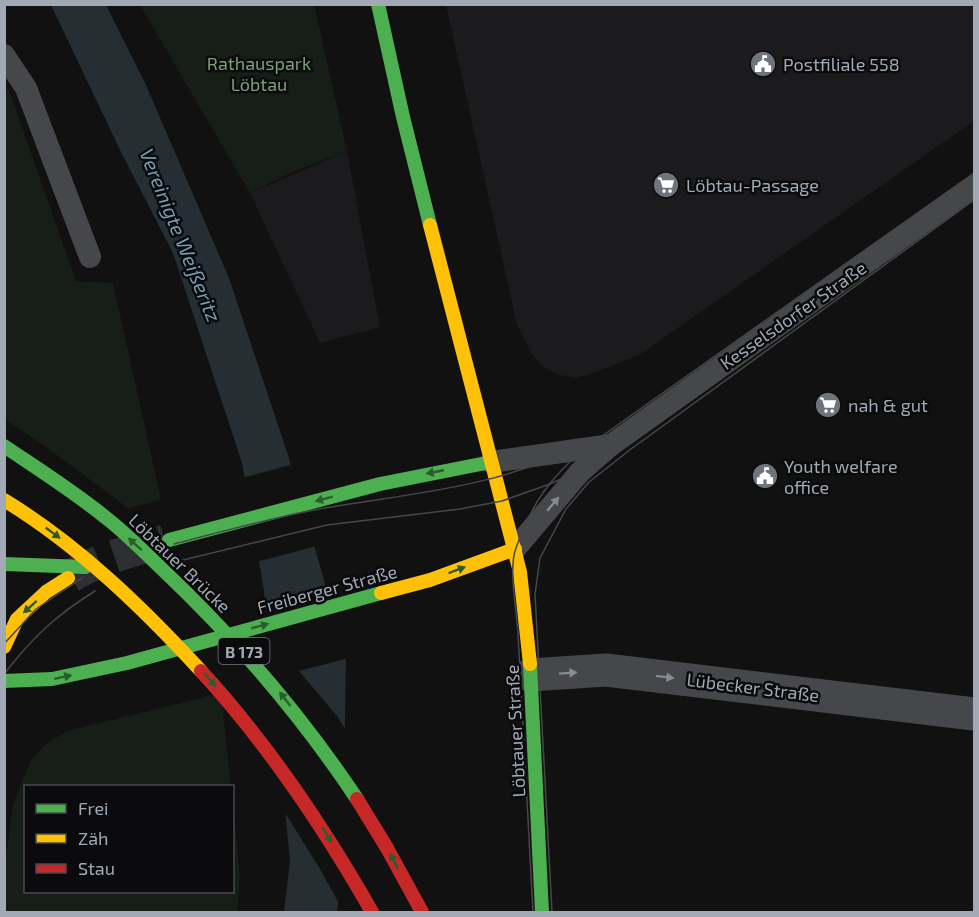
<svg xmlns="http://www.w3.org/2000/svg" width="979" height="917" viewBox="0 0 979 917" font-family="'Exo 2',sans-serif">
	<rect width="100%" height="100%" fill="#111"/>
	<!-- built -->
	<g fill="#1b1b1d">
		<polygon points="446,5 974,5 974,121 639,355 594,373 577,378 559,375 543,367 532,354 517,325"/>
		<polygon points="347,151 380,327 320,343 250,193"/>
	</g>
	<!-- green -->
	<g fill="#171e17">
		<polygon points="140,5 314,5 347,151 293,172 250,193"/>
		<polygon points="4,85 10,93 76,281 113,283 161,500 128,508 53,452 5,419"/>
		<polygon points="221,693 231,786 26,786 26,892 232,892 233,804 240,876 237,912 5,912 5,865 13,804 31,760 46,744 67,731"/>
	</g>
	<!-- water -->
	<polygon fill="#242e33" points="51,5 106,5 145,83 229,278 288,455 346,656 343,857 337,912 284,912 290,861 264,591 242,463 173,253 121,152"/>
	<!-- pier -->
	<g fill="#111">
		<polygon points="294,464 317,546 256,562 242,478"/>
		<polygon points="330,591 349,658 299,671 337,716 348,734 346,857 341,907 320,869 282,808 263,609"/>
	</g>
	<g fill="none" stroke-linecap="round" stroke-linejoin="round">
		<!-- secondary-tunnel -->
		<path stroke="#2e2f32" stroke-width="33" stroke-dasharray="33 16" stroke-linecap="butt" d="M70,577c29,-19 62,-26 95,-36"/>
		<!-- lane -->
		<g stroke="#45474a" stroke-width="22">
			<polyline points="4,55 26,88 90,257"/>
			<polyline points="491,462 611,445"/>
			<polyline points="515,549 580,472 611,445 974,186"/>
		</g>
		<!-- street -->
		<polyline stroke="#45474a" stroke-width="33" points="530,675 606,670 974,714"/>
		<!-- fast -->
		<g stroke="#4caf50" stroke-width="14">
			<polyline points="378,4 403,117 430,225"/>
			<path d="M4,446c34,23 69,45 101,71 21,16 39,35 57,52 74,70 139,146 195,230"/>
			<polyline points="169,540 380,484 491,462"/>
			<polyline points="4,564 85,567"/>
			<polyline points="530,664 542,912"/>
			<polyline points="4,681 52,679 127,663 381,593"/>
		</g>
		<!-- slow -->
		<g stroke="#ffc107" stroke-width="14">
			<polyline points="430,225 520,572 530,664"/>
			<path d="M4,500c74,45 138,107 197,171"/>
			<polyline points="381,593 430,580 515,549"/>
			<polyline points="4,647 17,619 46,592 68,578"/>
		</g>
		<!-- jam -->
		<g stroke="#c62828" stroke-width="14">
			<path d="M201,671c67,73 122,155 171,241"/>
			<polyline points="357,799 387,848 422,912"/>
		</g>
		<!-- tram -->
		<g stroke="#454749" stroke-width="1.5">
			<path d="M174,544c50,-13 100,-27 151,-36 87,-15 182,-21 260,-67"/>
			<polyline points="179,561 327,525 460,509 502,501 547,485 609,459"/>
			<polyline points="4,644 36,609 82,578"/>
			<path d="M4,674c29,-37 51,-58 91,-83"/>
			<path d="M533,912c-5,-92 -10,-185 -15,-278 -1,-23 -10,-65 -2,-86 16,-45 33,-69 69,-100l389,-275"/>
			<polyline points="552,912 535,594 540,558 566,509 589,482 631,449 974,200"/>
		</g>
	</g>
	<!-- one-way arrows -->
	<defs><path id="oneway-solid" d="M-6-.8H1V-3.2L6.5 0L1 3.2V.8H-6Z" transform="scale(1.5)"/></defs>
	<g fill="#2c5d2e">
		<use href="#oneway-solid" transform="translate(435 472) rotate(169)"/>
		<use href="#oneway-solid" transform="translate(324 499) rotate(165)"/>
		<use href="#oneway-solid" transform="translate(53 533) rotate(36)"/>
		<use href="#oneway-solid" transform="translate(135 544) rotate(-138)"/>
		<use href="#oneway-solid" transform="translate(457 570) rotate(-21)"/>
		<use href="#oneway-solid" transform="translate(30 607) rotate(138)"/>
		<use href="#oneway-solid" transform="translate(260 626) rotate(-15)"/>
		<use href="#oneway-solid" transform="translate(63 677) rotate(-12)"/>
		<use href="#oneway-solid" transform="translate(210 680) rotate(49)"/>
		<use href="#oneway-solid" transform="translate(285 699) rotate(-128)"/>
		<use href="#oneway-solid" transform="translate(327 835) rotate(58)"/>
		<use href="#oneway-solid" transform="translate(394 861) rotate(-118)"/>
	</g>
	<g fill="#858c94">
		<use href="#oneway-solid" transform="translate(553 504) rotate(-50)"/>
		<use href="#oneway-solid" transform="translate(568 673) rotate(-4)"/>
		<use href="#oneway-solid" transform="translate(665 677) rotate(7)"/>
	</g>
	<!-- icons -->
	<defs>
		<g id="civic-disc" transform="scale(1.35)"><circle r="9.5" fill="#6e747b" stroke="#0b0b0d"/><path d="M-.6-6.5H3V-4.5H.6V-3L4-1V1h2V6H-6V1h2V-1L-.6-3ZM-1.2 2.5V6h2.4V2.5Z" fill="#fff"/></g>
		<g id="supermarket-disc" transform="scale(1.35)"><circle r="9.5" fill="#6e747b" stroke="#0b0b0d"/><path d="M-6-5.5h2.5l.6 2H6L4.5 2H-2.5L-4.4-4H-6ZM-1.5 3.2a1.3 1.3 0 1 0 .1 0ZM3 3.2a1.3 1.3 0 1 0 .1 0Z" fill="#fff"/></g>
	</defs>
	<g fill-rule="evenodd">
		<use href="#civic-disc" x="763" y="64"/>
		<use href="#supermarket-disc" x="666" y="185"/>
		<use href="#supermarket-disc" x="828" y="405"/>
		<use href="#civic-disc" x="765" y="476"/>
	</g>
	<g text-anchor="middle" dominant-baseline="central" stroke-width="5" stroke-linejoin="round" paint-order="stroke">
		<!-- shield labels -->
		<rect fill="#0b0b0d" stroke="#737a82" stroke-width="1.5" x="218.5" y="638" width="51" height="26" rx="4.5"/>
		<g font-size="16" font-weight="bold" fill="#a0a9b4">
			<text x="244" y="651">B 173</text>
		</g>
		<!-- park labels -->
		<g font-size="18" fill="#79a175" stroke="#0b0b0d">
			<text x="259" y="63">Rathauspark<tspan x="259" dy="21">Löbtau</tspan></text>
		</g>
		<!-- poi labels -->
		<g font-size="18" fill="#a0a9b4" stroke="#0b0b0d" text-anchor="start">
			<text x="783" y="64">Postfiliale 558</text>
			<text x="686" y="185">Löbtau-Passage</text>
			<text x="848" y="405">nah &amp; gut</text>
			<text x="784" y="466">Youth welfare<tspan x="784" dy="21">office</tspan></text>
		</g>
		<!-- street labels -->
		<g font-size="18" fill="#a0a9b4" stroke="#0b0b0d">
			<text transform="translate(793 315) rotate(-35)">Kesselsdorfer Straße</text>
			<text transform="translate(180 563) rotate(44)">Löbtauer Brücke</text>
			<text transform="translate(327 589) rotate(-15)">Freiberger Straße</text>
			<text transform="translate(753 687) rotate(7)">Lübecker Straße</text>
			<text transform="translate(515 731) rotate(-93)">Löbtauer Straße</text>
		</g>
		<!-- water labels -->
		<g font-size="20" font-style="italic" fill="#749eb2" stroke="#0b0b0d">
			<text transform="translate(181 235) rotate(68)">Vereinigte Weißeritz</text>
		</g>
	</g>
	<!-- border -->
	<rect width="979" height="917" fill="none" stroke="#a0a9b4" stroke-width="12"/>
	<!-- legend -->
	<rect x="24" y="785" width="210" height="108" fill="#0b0b0d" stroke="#474a50" stroke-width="1.5"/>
	<rect x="36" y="804" width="30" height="9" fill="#4caf50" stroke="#474a50" stroke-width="1.5"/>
	<text x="78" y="815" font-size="18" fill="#a0a9b4">Frei</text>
	<rect x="36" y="834" width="30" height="9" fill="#ffc107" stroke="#474a50" stroke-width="1.5"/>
	<text x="78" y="845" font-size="18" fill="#a0a9b4">Zäh</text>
	<rect x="36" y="864" width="30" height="9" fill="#c62828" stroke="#474a50" stroke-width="1.5"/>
	<text x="78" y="875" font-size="18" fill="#a0a9b4">Stau</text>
</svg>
